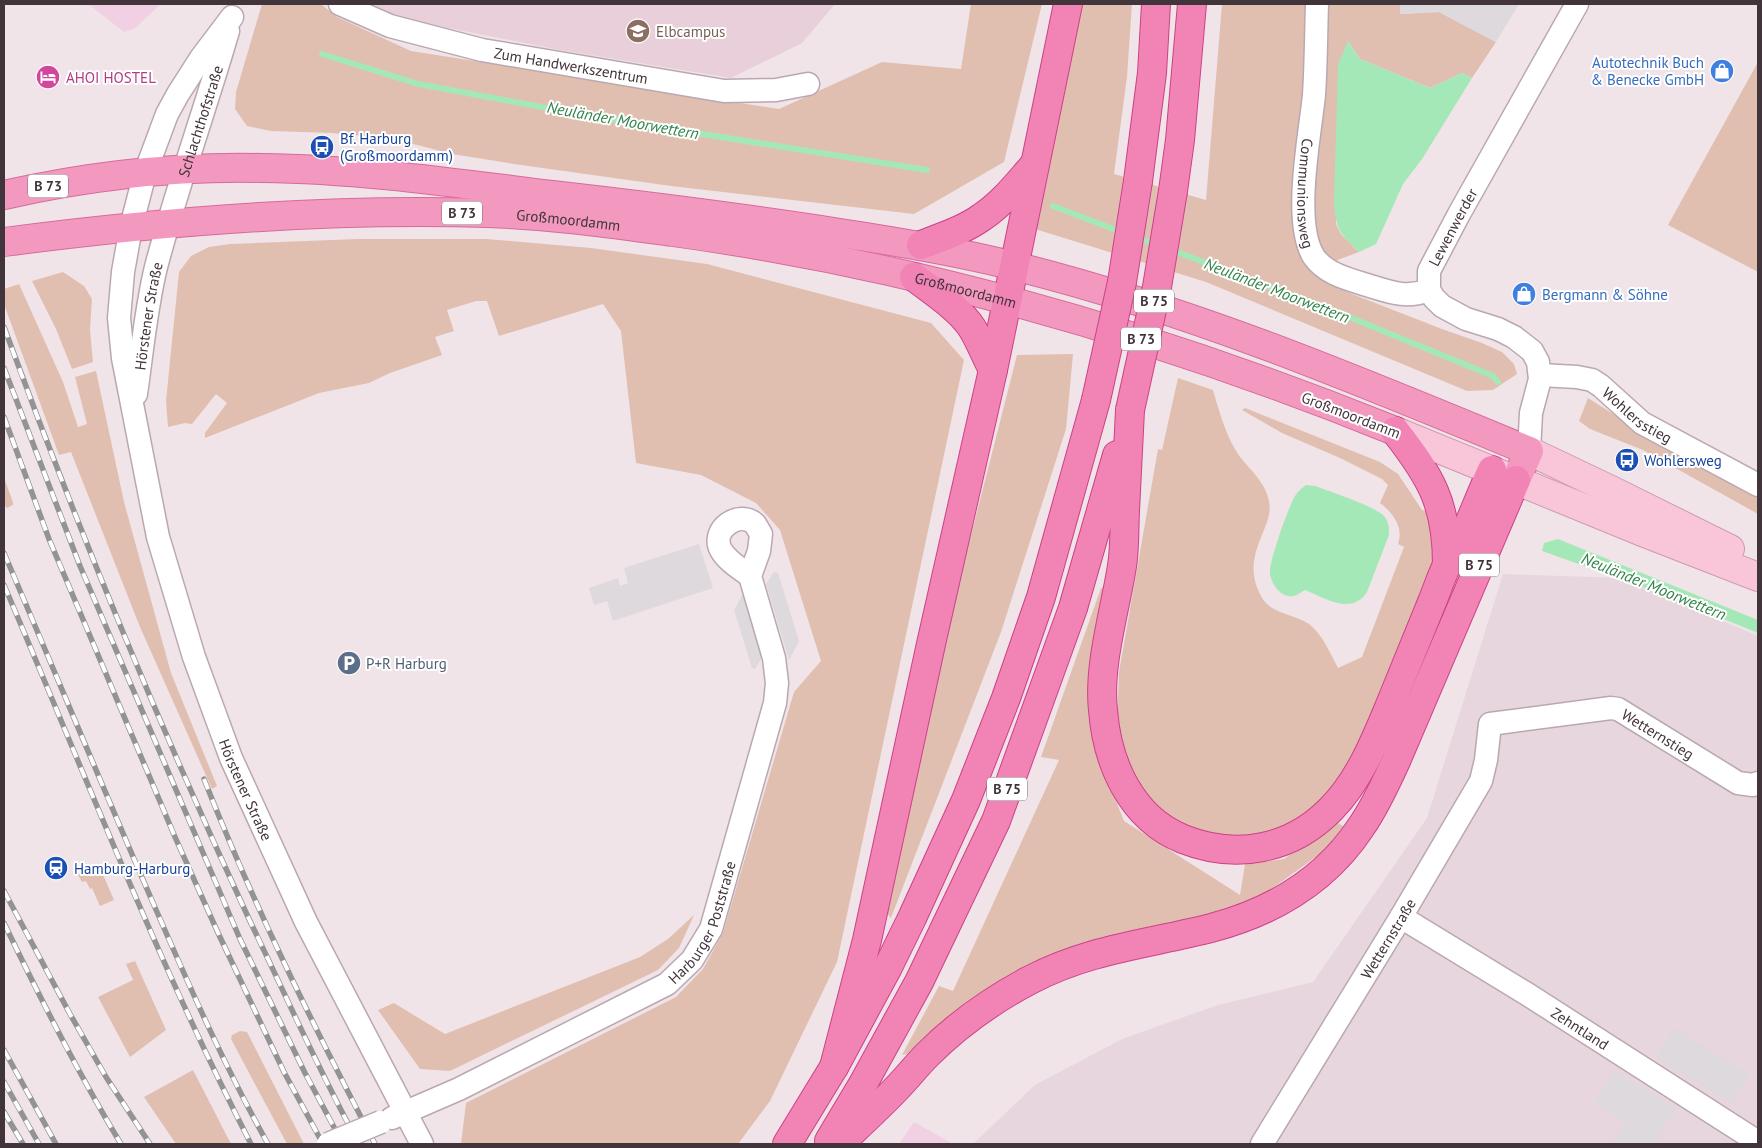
<svg xmlns="http://www.w3.org/2000/svg" width="1762" height="1148" viewBox="0 0 1762 1148" font-family="'PT Sans',sans-serif">
	<rect width="100%" height="100%" fill="#f0e4e9"/>
	<!-- residential -->
	<polygon fill="#e7d6de" points="1503,574 1622,578 1758,636 1758,1144 973,1144 1035,1085 1122,1039 1218,1005 1313,982 1427,818"/>
	<!-- commercial -->
	<g fill="#f0d0e2">
		<polygon points="79,4 161,4 134,29 124,32 91,6"/>
		<polygon points="914,1122 953,1144 899,1144"/>
	</g>
	<!-- education -->
	<polygon fill="#e8cfd9" points="372,4 835,4 802,43 731,78 560,50 403,19"/>
	<!-- green -->
	<g fill="#e1bfb0">
		<polygon points="262,4 321,4 337,17 411,51 779,109 882,62 961,69 971,4 1042,4 1004,162 914,214 671,186 514,164 452,154 394,139 332,133 271,131 247,126 235,109 236,92"/>
		<polygon points="1080,4 1132,4 1127,77 1114,174 1206,200 1222,4 1400,4 1401,14 1439,12 1496,42 1472,78 1462,73 1430,88 1360,59 1348,41 1336,224 1341,234 1359,252 1311,270 1347,292 1442,329 1482,343 1502,352 1514,364 1517,374 1493,390 1467,391 1206,282 1035,229"/>
		<polygon points="1758,62 1758,272 1668,225"/>
		<polygon points="358,239 487,239 591,248 707,264 931,323 964,360 837,962 770,1101 738,1144 461,1144 466,1103 676,997 703,969 723,933 794,692 821,661 780,530 756,503 701,475 636,463 621,331 603,304 499,336 487,301 476,301 447,310 454,331 435,337 442,355 390,373 369,383 319,393 205,438 205,433 227,403 216,394 192,424 185,423 168,427 166,401 179,272 191,256 209,247 230,244"/>
		<polygon points="63,272 84,286 92,299 90,330 93,362 72,369 56,329 32,281"/>
		<polygon points="19,284 63,382 78,427 87,424 75,377 96,371 124,502 171,673 217,786 212,789 140,627 71,452 59,455 4,304 4,289"/>
		<polygon points="1073,354 1066,429 1001,632 891,918 884,910 953,606 1017,355"/>
		<path d="M1178,378l35,12c6,21 12,42 23,61 11,17 29,29 33,50 2,11 -1,19 -5,29 -10,24 -16,41 -3,66 10,19 32,17 48,28 14,11 21,29 29,44l24,-11 42,-110 -6,-3c6,-17 -5,-31 -18,-41l8,-18 -6,-6 -42,-21 -58,-25 -40,-23 3,-2 135,54 18,12 24,36 8,2 8,42 -12,33 -78,181 -23,31 -18,16 -37,18 -35,5 -32,-5 -32,-15 -25,-24 -11,-14 -7,-17 -11,-40 2,-51 39,-223 4,1z"/>
		<polygon points="1588,398 1629,424 1758,494 1758,514 1643,450 1590,429 1579,421"/>
		<polygon points="4,478 13,502 13,505 7,508 4,505"/>
		<polygon points="1107,586 1097,656 1092,740 1124,821 1240,895 1245,864 1284,859 1336,822 1345,827 1324,851 1263,895 1190,920 1100,938 1027,965 963,1005 907,1054 902,1055 939,986 953,991 1059,760 1041,757 1101,588"/>
		<polygon points="95,867 101,870 114,900 100,906 92,888 90,889 86,881 82,882 78,875 83,870"/>
		<polygon points="694,915 679,948 658,970 450,1071 420,1069 378,1010 394,1003 445,1034 640,957 668,939"/>
		<polygon points="135,961 166,1030 130,1057 98,997 133,980 126,964"/>
		<polygon points="240,1031 247,1032 304,1144 287,1144 231,1039 232,1035"/>
		<polygon points="193,1070 231,1144 176,1144 144,1097"/>
	</g>
	<!-- parking -->
	<g fill="#ded9dc">
		<polygon points="1400,4 1519,4 1496,42 1439,12 1400,14"/>
		<polygon points="699,544 713,588 613,621 607,601 594,605 589,588 618,578 620,586 628,583 624,568"/>
		<polygon points="774,572 778,573 799,641 789,660 766,584"/>
		<polygon points="745,590 764,654 755,669 752,668 734,610"/>
		<polygon points="1674,1028 1749,1074 1732,1103 1657,1058"/>
		<polygon points="1614,1071 1676,1108 1654,1144 1612,1144 1625,1123 1595,1103"/>
	</g>
	<!-- water -->
	<g fill="#a5e8b7">
		<path d="M1348,41l12,18 70,29 32,-15 10,5 -50,81 -19,25 -27,60 -17,8c-20,-20 -22,-20 -25,-49l4,-139z"/>
		<path d="M1306,485l9,1c14,5 61,21 69,30 5,6 5,12 5,19l-22,57c-15,24 -42,6 -62,-2 -4,2 -8,5 -11,6 -13,3 -25,-14 -24,-26 1,-13 18,-62 25,-74 3,-5 7,-8 11,-11z"/>
		<polygon points="1558,539 1758,620 1758,633 1652,590 1542,551 1544,543"/>
	</g>
	<g fill="none" stroke-linecap="round" stroke-linejoin="round">
		<!-- stream -->
		<g stroke="#a5e8b7" stroke-width="6">
			<polyline points="322,54 418,84 596,117 927,170"/>
			<polyline points="1053,206 1124,233"/>
			<polyline points="1136,237 1157,245"/>
			<polyline points="1169,249 1349,317 1493,376 1498,382"/>
		</g>
		<!-- minor casing -->
		<g stroke="#baa8b1" stroke-width="25">
			<g id="minor">
				<path id="s1" d="M340,4l50,22 92,24 242,41 52,-1 32,-6"/>
				<path id="s2" d="M1317,4c-1,30 -1,61 -3,91 -4,40 -22,128 0,162 12,17 34,22 53,28 23,7 39,14 62,5"/>
				<path id="s3" d="M232,17l-31,41 -23,36 -11,20 -22,59 -14,54 -8,45 -4,46 4,40 35,179 36,120 37,101 75,164 116,222"/>
				<path id="s4" d="M1540,375l37,2 15,3 9,6 41,37 116,62"/>
				<path id="s5" d="M136,394c6,-42 10,-86 20,-127 21,-80 49,-157 72,-236"/>
				<path id="s6" d="M1529,451l2,-38 9,-34 -2,-17 -6,-11 -18,-14 -16,-8 -32,-10 -24,-13 -8,-8 -5,-8v-19l30,-57 118,-210"/>
				<path id="s7" d="M1401,917l126,77 231,148"/>
				<path id="s8" d="M392,1118l67,-29 208,-105 25,-24 19,-31 64,-226 2,-20 -3,-25 -24,-82 9,-25 2,-17c-2,-3 -4,-7 -6,-10 -16,-15 -45,6 -34,26 6,11 20,19 29,26"/>
				<path id="s9" d="M1262,1144l139,-227 80,-136 5,-21 4,-36 121,-16 7,1 120,74 15,2 5,-2"/>
			</g>
		</g>
		<!-- secondary casing -->
		<g stroke="#cf9aaf" stroke-width="30">
			<g id="secondary">
				<polyline points="1395,431 1645,533 1758,577"/>
				<polyline points="1529,451 1611,490 1730,549"/>
			</g>
		</g>
		<!-- primary casing -->
		<g stroke="#d66b9a" stroke-width="30">
			<g id="primary">
				<path d="M4,195c84,-19 171,-29 258,-27 96,1 193,15 290,27 96,11 192,23 288,38 60,9 120,19 178,34 176,44 344,115 511,184l-13,29"/>
				<path id="s10" d="M4,242c160,-21 322,-34 484,-29 62,2 124,11 185,19 248,34 489,105 722,199"/>
			</g>
		</g>
		<!-- trunk casing -->
		<g stroke="#cc4187" stroke-width="30">
			<g id="trunk">
				<polyline points="1138,181 1152,73 1156,4"/>
				<polyline points="1173,191 1180,140 1192,4"/>
				<path d="M921,245c21,-8 43,-15 61,-28 21,-14 36,-34 53,-53"/>
				<path d="M914,277c18,14 46,32 58,51 8,13 14,29 21,42"/>
				<path d="M1130,410c-2,34 -3,67 -5,101 -1,18 0,37 -3,55 -7,45 -24,99 -19,144 4,53 28,108 80,129 53,21 108,11 148,-30 28,-28 44,-68 59,-104 14,-34 28,-68 42,-103 5,-12 9,-25 15,-37 5,-10 13,-20 17,-30 10,-22 18,-44 28,-65"/>
				<path d="M1395,431c36,46 52,73 52,134"/>
				<polyline points="834,1067 867,940 931,644 993,370 1068,4"/>
				<polyline points="829,1141 863,1084 919,982 996,821 1073,608 1117,455"/>
				<polyline points="787,1144 834,1067 888,967 912,918 966,800 1006,698 1041,597 1096,400"/>
				<path d="M839,1144c19,-18 39,-36 57,-55 11,-11 20,-23 31,-34 30,-30 65,-55 103,-75 59,-31 118,-36 181,-52 61,-16 115,-48 150,-101 14,-20 25,-44 35,-66l120,-281"/>
			</g>
		</g>
		<!-- minor -->
		<use href="#minor" stroke="#fff" stroke-width="22"/>
		<!-- secondary -->
		<use href="#secondary" stroke="#f8c5d9" stroke-width="28"/>
		<!-- primary -->
		<use href="#primary" stroke="#f399bf" stroke-width="28"/>
		<!-- trunk -->
		<use href="#trunk" stroke="#f184b5" stroke-width="28"/>
		<!-- rail casing -->
		<g stroke="#939393" stroke-width="5.5">
			<g id="rail">
				<path d="M4,327c73,200 155,398 245,592 36,75 70,152 110,225"/>
				<polyline points="4,368 80,566 240,939 305,1073 343,1144"/>
				<polyline points="4,417 49,539 175,837 219,935 284,1072 323,1144"/>
				<path d="M4,553c51,119 101,240 153,359 34,78 69,157 111,232"/>
				<path d="M4,585c80,187 154,378 247,559"/>
				<path d="M204,779c49,125 109,246 171,365"/>
				<polyline points="4,891 70,1014 106,1077 150,1144"/>
				<path d="M4,923c36,75 74,150 117,221"/>
				<polyline points="4,1050 56,1144"/>
				<polyline points="4,1082 39,1144"/>
				<polyline points="4,1112 23,1144"/>
			</g>
		</g>
		<!-- rail -->
		<use href="#rail" stroke="#fff" stroke-width="4" stroke-dasharray="11" stroke-linecap="butt"/>
		<!-- minor-bridge casing -->
		<g stroke="#baa8b1" stroke-width="25" stroke-linecap="butt">
			<polyline id="minor-bridge" points="328,1144 381,1122"/>
		</g>
		<!-- trunk-bridge casing -->
		<g stroke="#cc4187" stroke-width="30" stroke-linecap="butt">
			<g id="trunk-bridge">
				<polyline points="1096,400 1122,282 1138,181"/>
				<polyline points="1130,410 1157,287 1173,191"/>
			</g>
		</g>
		<!-- minor-bridge -->
		<use href="#minor-bridge" stroke="#fff" stroke-width="22"/>
		<!-- trunk-bridge -->
		<use href="#trunk-bridge" stroke="#f184b5" stroke-width="28"/>
	</g>
	<!-- icons -->
	<defs>
		<g id="university-disc" transform="scale(1.25)"><circle r="9.5" fill="#8d6e63" stroke="#fff"/><path d="M0-5L7-2L0 1L-7-2ZM-4 1L0 2.5L4 1V4Q0 6-4 4Z" fill="#fff"/></g>
		<g id="shop-disc" transform="scale(1.25)"><circle r="9.5" fill="#3f7fe0" stroke="#fff"/><path d="M-5-2.5h2.3a2.7 3.5 0 0 1 5.4 0H5L5.5 6h-11ZM-1.5-2.5h3a1.5 2.3 0 0 0-3 0Z" fill="#fff"/></g>
		<g id="hotel-disc" transform="scale(1.25)"><circle r="9.5" fill="#d1479c" stroke="#fff"/><path d="M-6-4.5h1.5V1H6V5H4.5V3h-9V5H-6ZM-4 0a1.8 1.8 0 1 1 3.6 0ZM.5 0V-2.5h3Q6-2.5 6 0Z" fill="#fff"/></g>
		<g id="bus-disc" transform="scale(1.25)"><circle r="9.5" fill="#1a4fb4" stroke="#fff"/><path d="M-5-6H5V4H4V6H2V4H-2V6H-4V4H-5ZM-3.5-4V0h7V-4ZM-3.5 1.2v1.5H-2V1.2ZM2 1.2v1.5H3.5V1.2Z" fill="#fff"/></g>
		<g id="parking-disc" transform="scale(1.25)"><circle r="9.5" fill="#5c6f8a" stroke="#fff"/><path d="M-3.5-5.5H1a3.5 3.5 0 0 1 0 7H-1V5.5H-3.5ZM-1-3.4V-.6H.8a1.4 1.4 0 0 0 0-2.8Z" fill="#fff"/></g>
		<g id="station-disc" transform="scale(1.25)"><circle r="9.5" fill="#1a4fb4" stroke="#fff"/><path d="M-3-6H3Q5-6 5-4V2Q5 4 3 4L4.5 6H3L1.5 4h-3L-3 6H-4.5L-3 4Q-5 4-5 2V-4Q-5-6-3-6ZM-3.5-4v3h7v-3ZM-3.5 1v1.5H-2V1ZM2 1v1.5H3.5V1Z" fill="#fff"/></g>
	</defs>
	<g fill-rule="evenodd">
		<use href="#university-disc" x="638" y="31"/>
		<use href="#shop-disc" x="1722" y="71"/>
		<use href="#hotel-disc" x="48" y="77"/>
		<use href="#bus-disc" x="322" y="147"/>
		<use href="#shop-disc" x="1524" y="294"/>
		<use href="#bus-disc" x="1627" y="460"/>
		<use href="#parking-disc" x="349" y="663"/>
		<use href="#station-disc" x="56" y="868"/>
	</g>
	<g text-anchor="middle" dominant-baseline="central" stroke-width="4" stroke-linejoin="round" paint-order="stroke">
		<!-- shield labels -->
		<g fill="#fff" stroke="#7a7176" stroke-width="1">
			<rect x="28" y="174.5" width="40" height="23" rx="4"/>
			<rect x="442" y="201.5" width="40" height="23" rx="4"/>
			<rect x="1134" y="289.5" width="40" height="23" rx="4"/>
			<rect x="1121" y="327.5" width="40" height="23" rx="4"/>
			<rect x="1459" y="553.5" width="40" height="23" rx="4"/>
			<rect x="987" y="777.5" width="40" height="23" rx="4"/>
		</g>
		<g font-size="14" font-weight="bold" fill="#41343b">
			<text x="48" y="186">B 73</text>
			<text x="462" y="213">B 73</text>
			<text x="1154" y="301">B 75</text>
			<text x="1141" y="339">B 73</text>
			<text x="1479" y="565">B 75</text>
			<text x="1007" y="789">B 75</text>
		</g>
		<!-- education labels -->
		<g font-size="15" fill="#785e54" stroke="#fff" text-anchor="start">
			<text x="656" y="31">Elbcampus</text>
		</g>
		<!-- shop labels -->
		<g font-size="15" fill="#366cbe" stroke="#fff" text-anchor="end">
			<text x="1704" y="62">Autotechnik Buch<tspan x="1704" dy="17">&amp; Benecke GmbH</tspan></text>
			<text x="1542" y="294" text-anchor="start">Bergmann &amp; Söhne</text>
		</g>
		<!-- street labels -->
		<g font-size="15" fill="#41343b" stroke="#fff">
			<text stroke="none"><textPath href="#s1" startOffset="240">Zum Handwerkszentrum</textPath></text>
			<text stroke="none"><textPath href="#s5" startOffset="281">Schlachthofstraße</textPath></text>
			<text stroke="none"><textPath href="#s2" startOffset="190">Communionsweg</textPath></text>
			<text stroke="none"><textPath href="#s10" startOffset="566">Großmoordamm</textPath></text>
			<text stroke="none"><textPath href="#s6" startOffset="294">Lewenwerder</textPath></text>
			<text stroke="none"><textPath href="#s10" startOffset="970">Großmoordamm</textPath></text>
			<text stroke="none"><textPath href="#s5" startOffset="79">Hörstener Straße</textPath></text>
			<text stroke="none"><textPath href="#s4" startOffset="110">Wohlersstieg</textPath></text>
			<text transform="translate(1351 415) rotate(21)">Großmoordamm</text>
			<text stroke="none"><textPath href="#s9" startOffset="658">Wetternstieg</textPath></text>
			<text stroke="none"><textPath href="#s3" startOffset="818">Hörstener Straße</textPath></text>
			<text stroke="none"><textPath href="#s8" startOffset="379">Harburger Poststraße</textPath></text>
			<text stroke="none"><textPath href="#s9" startOffset="241">Wetternstraße</textPath></text>
			<text stroke="none"><textPath href="#s7" startOffset="211">Zehntland</textPath></text>
		</g>
		<!-- hotel labels -->
		<g font-size="15" fill="#b23c85" stroke="#fff" text-anchor="start">
			<text x="66" y="77">AHOI HOSTEL</text>
		</g>
		<!-- transit labels -->
		<g font-size="15" fill="#164399" stroke="#fff" text-anchor="start">
			<text x="340" y="138">Bf. Harburg<tspan x="340" dy="17">(Großmoordamm)</tspan></text>
			<text x="1644" y="460">Wohlersweg</text>
			<text x="74" y="868">Hamburg-Harburg</text>
		</g>
		<!-- service labels -->
		<g font-size="15" fill="#4e5e75" stroke="#fff" text-anchor="start">
			<text x="366" y="663">P+R Harburg</text>
		</g>
		<!-- water labels -->
		<g font-size="16" font-style="italic" fill="#318449" stroke="#fff">
			<text transform="translate(623 120) rotate(10)">Neuländer Moorwettern</text>
			<text transform="translate(1277 290) rotate(21)">Neuländer Moorwettern</text>
			<text transform="translate(1654 586) rotate(22)">Neuländer Moorwettern</text>
		</g>
	</g>
	<!-- border -->
	<rect width="1762" height="1148" fill="none" stroke="#41343b" stroke-width="10"/>
</svg>
